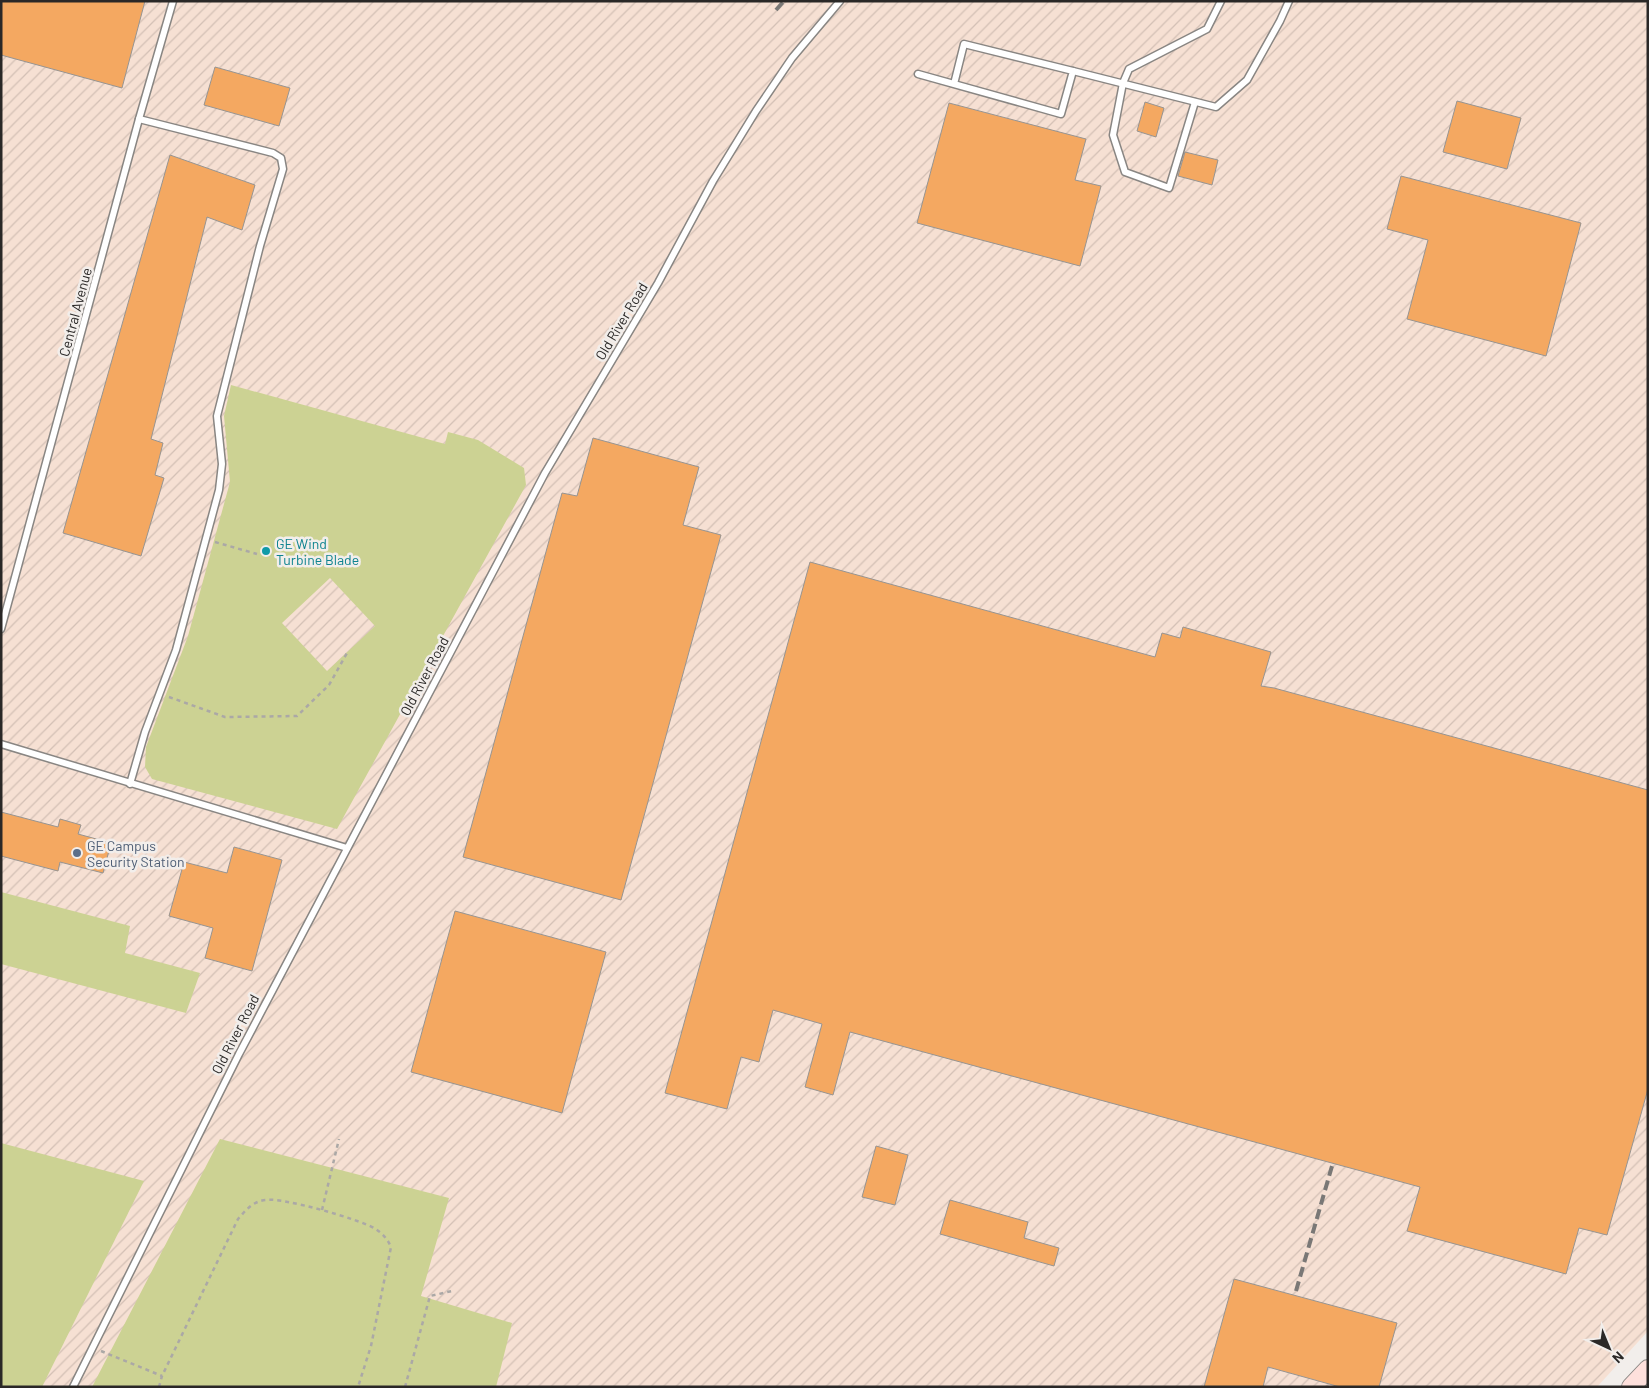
<svg xmlns="http://www.w3.org/2000/svg" width="1649" height="1388" viewBox="0 0 1649 1388" font-family="Barlow,sans-serif">
	<defs>
		<pattern id="industrial-furrows" width="10" height="10" patternUnits="userSpaceOnUse" patternTransform="scale(1.25)"><rect width="10" height="10" fill="#f6e0d3"/><path d="M-1 1l2-2M0 10L10 0M9 11l2-2" fill="none" stroke="#d3c0b5"/></pattern>
	</defs>
	<rect width="100%" height="100%" fill="#f2eeeb"/>
	<!-- industrial -->
	<polygon fill="url(#industrial-furrows)" points="1,1 1648,1 1648,1331 1597,1387 1,1387"/>
	<!-- grass -->
	<g fill="#ccd293" fill-rule="evenodd">
		<path d="M231,385l214,59 3,-12 30,8 46,28 2,17 -189,344 -185,-50 -7,-12 1,-20 42,-111 42,-154 -6,-66zM330,578l45,48 -48,45 -45,-48z"/>
		<polygon points="1,892 130,926 125,953 200,973 186,1013 1,964"/>
		<polygon points="220,1139 449,1198 421,1296 512,1323 496,1387 92,1387"/>
		<polygon points="1,1143 144,1181 42,1387 1,1387"/>
	</g>
	<!-- building -->
	<g fill="#f4a861" stroke="#979491">
		<polygon points="1,1 145,1 122,88 1,55"/>
		<polygon points="215,67 290,88 279,126 204,105"/>
		<polygon points="1457,101 1521,118 1507,169 1443,152"/>
		<polygon points="1145,102 1164,108 1156,137 1137,131"/>
		<polygon points="949,103 1086,139 1075,180 1101,186 1080,266 917,223"/>
		<polygon points="1185,152 1218,160 1212,185 1178,176"/>
		<polygon points="170,155 255,185 242,230 207,217 151,439 163,443 155,475 164,478 141,556 63,533"/>
		<polygon points="1401,176 1581,223 1546,356 1407,319 1428,240 1387,229"/>
		<polygon points="593,438 699,467 683,525 721,535 621,900 463,857 562,493 577,496"/>
		<polygon points="810,562 1155,657 1162,633 1180,638 1183,627 1271,652 1261,686 1274,688 1648,790 1648,1089 1607,1235 1579,1228 1566,1274 1407,1231 1420,1187 850,1032 833,1095 805,1087 822,1024 773,1010 759,1062 741,1057 727,1109 665,1093"/>
		<polygon points="1,812 58,827 60,819 81,825 78,834 111,843 103,873 60,862 58,871 1,856"/>
		<polygon points="234,847 282,860 252,971 205,958 213,928 169,916 184,862 227,873"/>
		<polygon points="455,911 606,952 562,1113 411,1072"/>
		<polygon points="876,1146 908,1155 895,1205 862,1197"/>
		<polygon points="950,1200 1028,1222 1024,1238 1059,1248 1054,1266 940,1234"/>
		<polygon points="1234,1279 1397,1323 1379,1387 1340,1387 1268,1367 1263,1387 1204,1387"/>
	</g>
	<g fill="none" stroke-linecap="round" stroke-linejoin="round">
		<!-- service casing -->
		<g stroke="#898683" stroke-width="9">
			<g id="service">
				<polyline points="1073,71 1216,107 1247,80 1280,21 1289,1"/>
				<polyline points="918,74 1061,114 1073,71 964,44 954,84"/>
				<polyline points="1195,102 1169,188 1125,172 1113,135 1123,83 1129,69 1207,29 1221,1"/>
				<polyline points="1,629 139,119 173,1"/>
				<polyline points="1,744 347,848"/>
				<polyline points="130,784 145,732 176,650 219,490 222,464 217,416 260,246 283,169 281,158 273,153 139,119"/>
				<polyline points="73,1387 239,1054 545,473 658,283 713,181 756,111 792,58 840,1"/>
			</g>
		</g>
		<!-- secondary casing -->
		<g stroke="#898683" stroke-width="20">
			<polyline id="secondary" points="1631,1387 1648,1369"/>
		</g>
		<!-- path -->
		<g stroke="#aba8a6" stroke-width="2.5" stroke-dasharray="4 4" stroke-linecap="butt">
			<polyline points="215,542 257,554"/>
			<polyline points="169,697 225,717 297,716 329,685 347,653"/>
			<polyline points="322,1210 339,1139"/>
			<polyline points="101,1351 162,1376"/>
			<path d="M159,1387l3,-11 76,-157c8,-9 15,-18 28,-19 16,-3 92,19 108,28 8,5 13,10 17,19l-20,99 -13,41"/>
			<polyline points="405,1387 430,1296 452,1291"/>
		</g>
		<!-- service -->
		<use href="#service" stroke="#fff" stroke-width="6"/>
		<!-- secondary -->
		<use href="#secondary" stroke="#fee0dc" stroke-width="18"/>
		<!-- rail -->
		<g stroke="#7a7876" stroke-width="4" stroke-dasharray="10 5" stroke-linecap="butt">
			<polyline points="776,10 784,1"/>
			<polyline points="1296,1291 1332,1166"/>
		</g>
	</g>
	<!-- markers -->
	<circle fill="#0f9aa8" stroke="#f2eeeb" stroke-width="2" cx="266" cy="551" r="5"/>
	<circle fill="#5c6f8a" stroke="#f2eeeb" stroke-width="2" cx="77" cy="853" r="5"/>
	<g text-anchor="middle" dominant-baseline="central" stroke-width="5" stroke-linejoin="round" paint-order="stroke">
		<!-- street labels -->
		<g font-size="14" fill="#2a2827" stroke="#f2eeeb">
			<text transform="translate(75 312) rotate(-75)">Central Avenue</text>
			<text transform="translate(621 321) rotate(-59)">Old River Road</text>
			<text transform="translate(424 676) rotate(-62)">Old River Road</text>
			<text transform="translate(235 1034) rotate(-63)">Old River Road</text>
		</g>
		<!-- culture labels -->
		<g font-size="14" fill="#0d838f" stroke="#f2eeeb" text-anchor="start">
			<text x="276" y="543">GE Wind<tspan x="276" dy="16">Turbine Blade</tspan></text>
		</g>
		<!-- service labels -->
		<g font-size="14" fill="#4e5e75" stroke="#f2eeeb" text-anchor="start">
			<text x="87" y="845">GE Campus<tspan x="87" dy="16">Security Station</tspan></text>
		</g>
	</g>
	<!-- border -->
	<rect width="1649" height="1388" fill="none" stroke="#2a2827" stroke-width="5"/>
	<!-- north arrow -->
	<g transform="translate(1609 1348) rotate(136)" stroke="#f2eeeb" stroke-width="4" paint-order="stroke">
	<path d="M0-4L9 19L0 12L-9 19Z" fill="#2a2827"/>
	<text y="-8" font-size="14" font-weight="bold" text-anchor="middle" fill="#2a2827">N</text>
	</g>
</svg>
